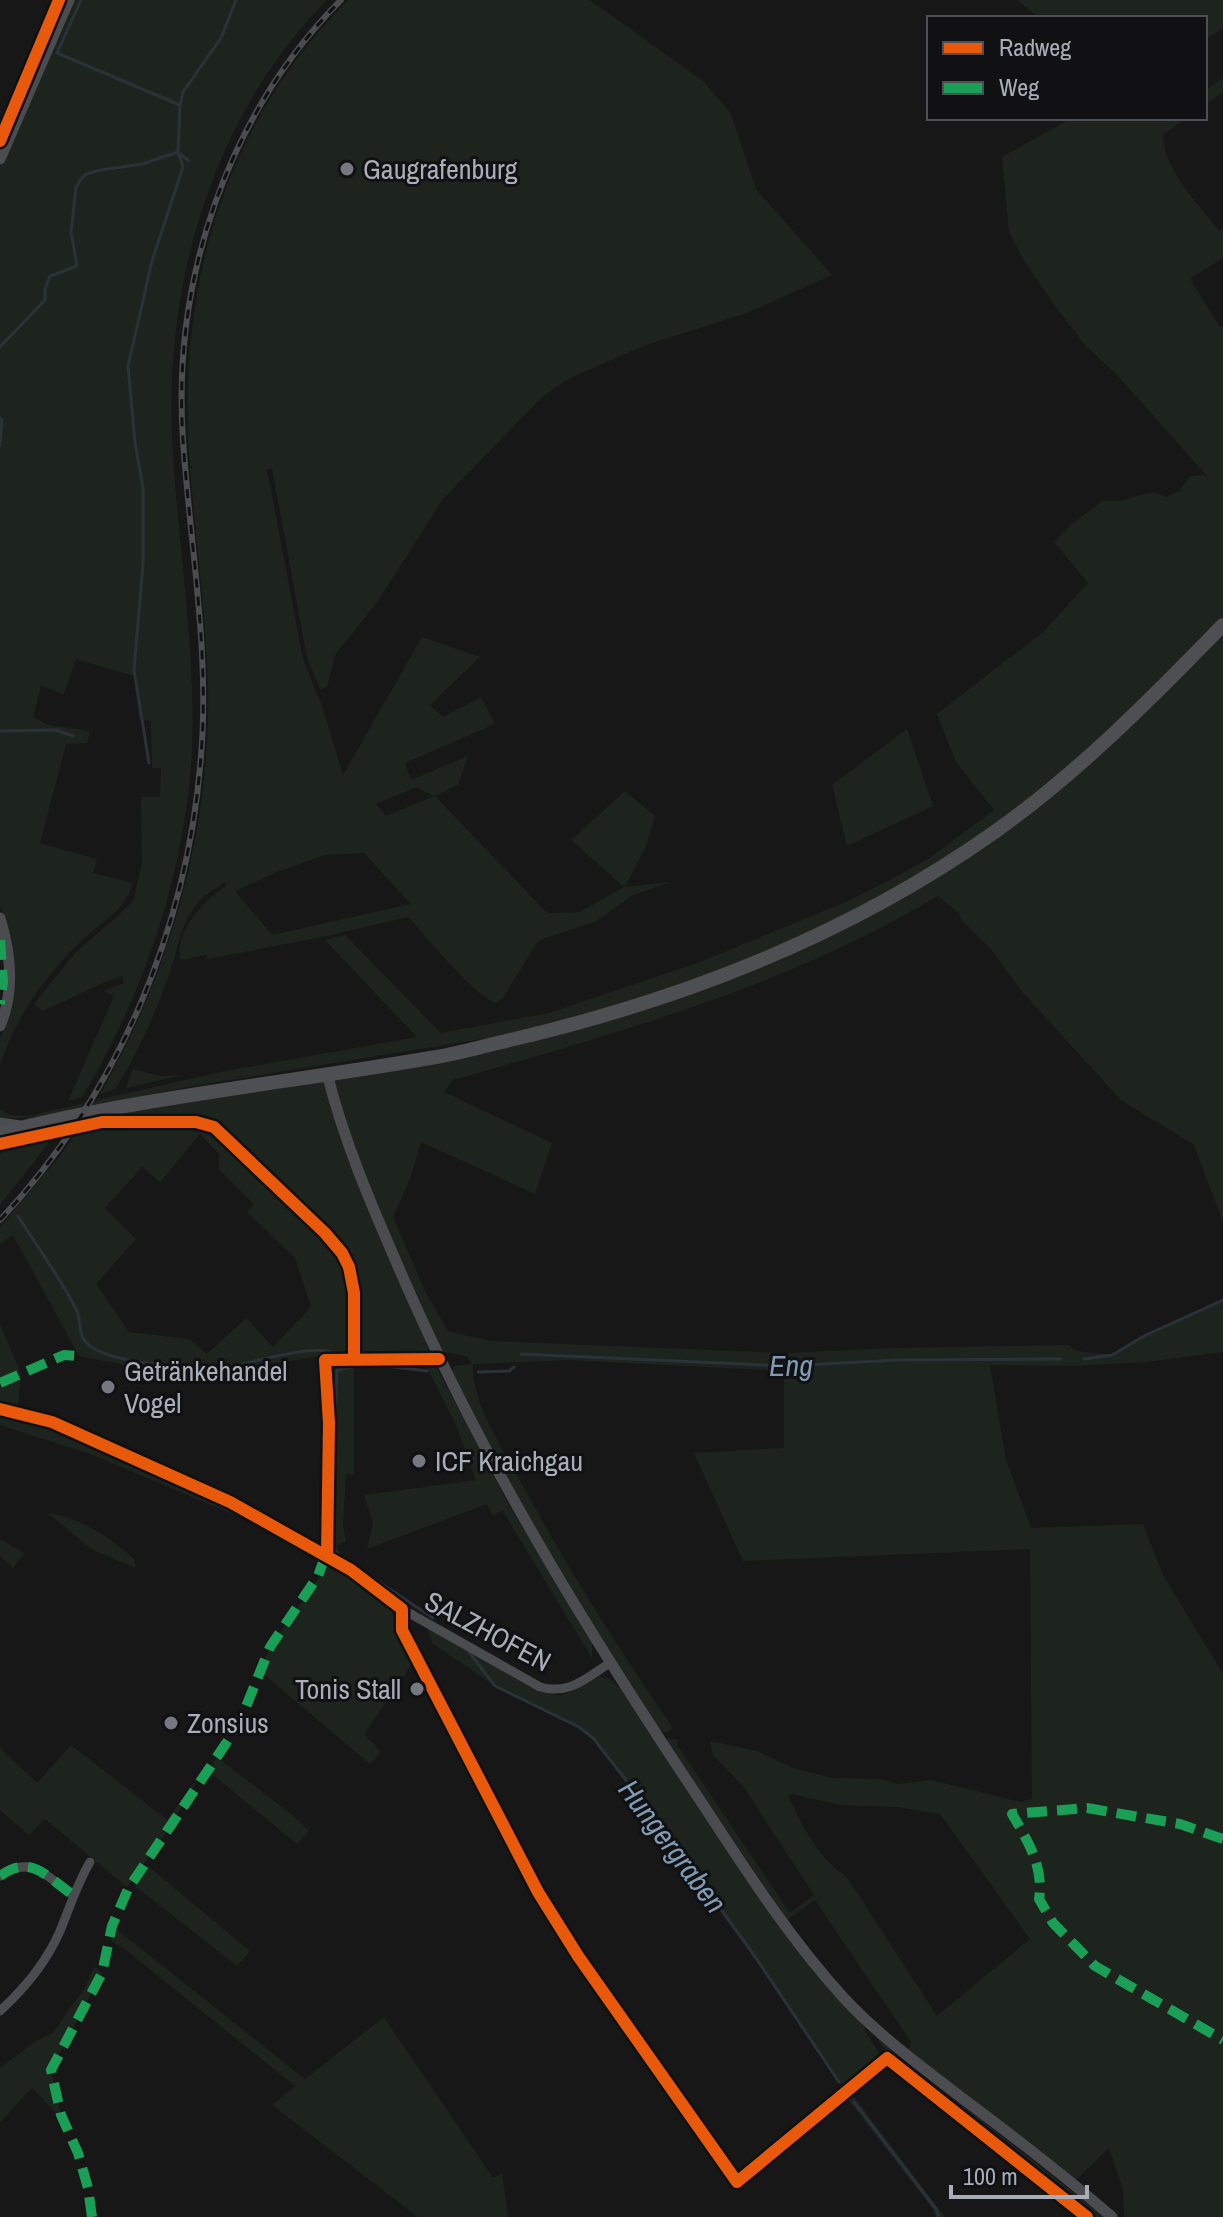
<svg xmlns="http://www.w3.org/2000/svg" width="1223" height="2217" viewBox="0 0 1223 2217" font-family="'Archivo Narrow',sans-serif">
	<rect width="100%" height="100%" fill="#171717"/>
	<!-- green -->
	<g fill="#1d241e" fill-rule="evenodd">
		<path d="M69,0h258c-113,114 -162,280 -155,437 5,105 24,208 20,313 -6,120 -48,245 -110,347l-14,4 46,-105 -11,-5 21,-8 -2,-7 -15,5 -64,30 -9,-7 41,-51 47,-41 12,-13 8,-37 -1,-65h19l1,-29h-9l-1,-47 -12,-2 -5,-43 -58,-17 -12,35 -23,-8 -8,31 15,8 42,6 -3,12 -21,1 -26,99 57,16 -4,14 40,10c-8,29 -37,42 -57,63 -34,34 -61,73 -76,119v-26l8,-18 7,-36 -5,-50 -10,-29v-746z"/>
		<path d="M348,0h242l114,82 27,32 25,75 76,86 -85,38 -101,32 -74,32 -29,19 -100,103 -65,102 -43,54 -8,32 -7,2 -13,-31 -35,-189h-5l36,190 19,47 21,69 79,-138 58,20 -50,48 13,12 38,-20 14,27 -90,39 6,17 57,-24 -10,29 -23,11 112,117 33,-1 44,-25 -53,-47 54,-49 30,25 -9,30 -21,41 46,-5 -38,13 -36,26 -55,18 -6,5 -33,54 -7,5c-22,-7 -69,-66 -88,-86l-86,20 -114,22 -2,-4 -26,5c-4,-32 23,-58 47,-75l-2,-3c-10,7 -22,13 -29,23 -15,19 -18,43 -25,64 -11,34 -36,91 -56,120l-15,5c71,-123 111,-264 108,-407 -2,-73 -12,-146 -18,-218l2,-1 -2,-3c-14,-173 33,-340 158,-465zM416,787l18,9 -48,20 -10,-12zM364,853l47,51 -139,31 -37,-44 42,-19 48,-17z"/>
		<polygon points="1017,0 1223,0 1223,28 1205,40 1205,18 1040,18"/>
		<polygon points="1223,78 1223,92 1205,105 1205,91"/>
		<path d="M1072,118h114l-23,17c0,35 36,69 56,96l4,-3v30l-33,21 30,48 3,-1v896l-29,-77 -73,-45 -98,-107 -32,-44 -30,-30 -2,-6 -21,-17c-149,89 -319,137 -485,184l-9,12 108,51 -17,51 -114,-52 -11,37 -17,38 33,76 22,38 42,10 295,12 111,-5 172,-3 8,6 36,4 34,-20 77,-35v52l-77,10 -71,4 -85,-1 16,95 25,68 112,-4 20,51 60,99v543h-99l-1,-27 -14,-42 -33,32 -168,-130 3,-8 -96,-142 -28,20 -120,-179 1,-3 10,2 -1,5 113,168 24,-18 -71,-109 -30,-31 -3,-14 47,10 36,17 39,10 49,1 17,5 33,-4 90,22 11,-3 -2,-250 -287,12 -49,-108 90,-5v-77l-215,-11 -96,4c-1,39 27,80 45,113 47,87 99,170 155,251l-6,5 -6,-1 -107,-165 -103,-194 3,-7 18,-2 -6,-8 -24,-4 -78,4 -8,-4v-11l-3,1 -3,13 -29,1 -89,14 -8,5 -58,-2 -87,-17 -66,-121 -13,9v-17l61,-72 18,-26 24,-5 30,-1 -31,-1 -43,8 -59,75v-72l240,-41 329,-67 -376,61 -153,31 -40,2v-10l9,6 19,1 192,-44 197,-35 -92,-97 20,-5 96,98 108,-20 151,-51 146,-60 42,-21 40,-22 66,-49 -38,-48 -19,-48 106,-82 45,-49 -34,-41 18,-18 30,-23h17l34,-9 13,5 13,-6 11,-15 13,-1 5,2 -89,-100 -33,-31 -29,-37 -34,-50 -14,-27 -7,-75zM200,1134l19,20v15l35,35 -7,8 48,46 16,49 -38,40 -27,-29 -39,36 -18,-15 -60,-7 -33,-48 40,-45 -31,-31 37,-41 18,15zM792,1794l48,11 57,2 43,7 90,125 -93,77 -91,-140c-29,-18 -43,-50 -58,-80z"/>
		<polygon points="907,729 933,806 847,846 832,785"/>
		<polygon points="133,1069 160,1076 183,1075 126,1088"/>
		<polygon points="0,1324 21,1374 18,1405 230,1502 251,1516 249,1521 90,1454 0,1425"/>
		<polygon points="357,1363 358,1368 354,1368 354,1475 346,1474 343,1525 346,1541 336,1546 342,1558 340,1558 333,1555 329,1544 332,1479 329,1368 333,1364"/>
		<polygon points="431,1364 438,1370 509,1505 592,1643 592,1658 502,1510 493,1516 487,1504 367,1549 373,1523 364,1495 476,1480 457,1427 427,1367"/>
		<path d="M48,1513c34,5 61,24 86,46l2,9 -45,-19z"/>
		<polygon points="0,1539 24,1553 13,1568 0,1556"/>
		<polygon points="330,1562 388,1601 399,1630 417,1657 364,1734 381,1752 370,1764 260,1671 270,1647"/>
		<polygon points="427,1628 558,1696 574,1691 599,1676 610,1679 620,1688 731,1855 863,2024 866,2033 880,2054 880,2060 849,2090 945,2217 936,2217 932,2208 843,2093 846,2091 756,1958 647,1807 593,1738 579,1727 495,1686 433,1644"/>
		<polygon points="71,1745 167,1820 202,1772 164,1836 127,1887 45,1819 29,1835 0,1810 0,1748 37,1783"/>
		<polygon points="217,1757 292,1815 309,1831 297,1844 208,1771"/>
		<polygon points="148,1866 250,1951 237,1966 134,1885"/>
		<polygon points="115,1928 305,2079 384,2017 493,2178 502,2173 508,2217 418,2217 272,2105 295,2086 122,1947 111,1941"/>
		<polygon points="94,1966 102,1973 51,2070 61,2115 56,2113 32,2088 0,2122 0,2068 36,2041 53,2033 87,1984"/>
		<polygon points="873,2032 906,2061 1105,2217 1084,2217 896,2067"/>
	</g>
	<g fill="none" stroke-linecap="round" stroke-linejoin="round">
		<!-- stream -->
		<g stroke="#2a3239" stroke-width="3">
			<polyline points="81,0 57,53 180,105"/>
			<polyline points="180,154 189,161"/>
			<polyline points="0,347 45,300 45,289 50,276 77,266 71,232 76,188 80,180 86,174 101,170 142,164 178,152 180,105 183,92 221,38 236,0"/>
			<polyline points="0,418 2,420 0,445"/>
			<polyline points="0,731 56,730 73,736"/>
			<polyline points="149,763 134,670 143,564 143,488 135,442 128,366 152,261 183,167 178,152"/>
			<path d="M18,1216c19,31 43,62 59,95 5,12 0,25 12,34 20,18 100,24 128,22"/>
			<polyline points="521,1354 785,1366 898,1360 1061,1359"/>
			<polyline points="1084,1359 1112,1355 1146,1335 1223,1300"/>
			<path d="M232,1366c24,-4 78,-21 99,-14"/>
			<polyline points="386,1366 427,1371"/>
			<polyline points="478,1372 509,1371 514,1367"/>
			<polyline points="338,1554 332,1549 330,1542 337,1370 356,1366"/>
			<polyline points="361,1570 433,1618"/>
			<polyline points="469,1652 495,1686 579,1727 593,1738 647,1807 756,1958 839,2082"/>
			<polyline points="854,2102 936,2209 939,2217"/>
		</g>
		<!-- minor -->
		<g stroke="#4b4c50" stroke-width="9">
			<path d="M351,1570l51,39 138,78c30,8 44,-8 70,-24"/>
			<path d="M0,1876c31,-22 46,0 73,19"/>
			<path d="M0,2011c24,-22 47,-50 60,-80 10,-24 17,-47 30,-69"/>
		</g>
		<!-- tertiary -->
		<g stroke="#4b4c50" stroke-width="11">
			<polyline points="0,159 69,0"/>
			<path d="M0,918c11,36 15,73 0,108"/>
			<path d="M327,1073c16,66 44,131 71,193 77,180 176,344 284,507 51,76 99,156 161,224 36,39 78,69 119,101 51,38 102,77 150,119"/>
			<polyline points="0,1123 20,1126"/>
		</g>
		<!-- primary -->
		<path stroke="#4d4f52" stroke-width="14" d="M0,1133c141,-36 287,-50 430,-75 27,-4 53,-12 80,-18 172,-40 341,-106 486,-209 83,-59 156,-133 227,-206"/>
		<!-- rail casing -->
		<g stroke="#4b4c4f" stroke-width="6">
			<path id="rail" d="M0,1220c118,-126 188,-292 201,-464 9,-105 -11,-211 -18,-316 -11,-160 44,-325 158,-440"/>
		</g>
		<!-- rail -->
		<use href="#rail" stroke="#111113" stroke-width="3" stroke-dasharray="9" stroke-linecap="butt"/>
		<!-- quiet -->
		<g stroke="#1a9f57" stroke-width="10" stroke-dasharray="20 10" stroke-linecap="butt">
			<polyline points="0,940 3,982 0,1004"/>
			<polyline points="0,1383 64,1355 79,1356"/>
			<path d="M1223,1839l-43,-15 -93,-16 -75,6c16,27 32,53 27,85l14,24 42,43 128,74"/>
			<path d="M0,1876c31,-22 46,0 73,19"/>
			<polyline points="92,2217 88,2188 78,2153 61,2115 51,2070 102,1973 112,1926 128,1889 239,1724 270,1647 318,1576 327,1551"/>
		</g>
		<!-- cycleway casing -->
		<g stroke="#111113" stroke-width="17">
			<g id="cycleway">
				<polyline points="0,141 59,0"/>
				<polyline points="0,1144 102,1122 196,1122 214,1127 325,1233 342,1253 349,1267 354,1293 354,1358"/>
				<polyline points="0,1409 52,1422 230,1502 351,1570 402,1609 402,1630 538,1892 578,1956 737,2182 887,2058 1087,2217"/>
				<polyline points="327,1556 329,1423 325,1360 439,1359"/>
			</g>
		</g>
		<!-- cycleway -->
		<use href="#cycleway" stroke="#e8590c" stroke-width="12"/>
	</g>
	<!-- markers -->
	<g fill="#757880" stroke="#111113" stroke-width="3">
		<circle cx="347" cy="169" r="8"/>
		<circle cx="108" cy="1387" r="8"/>
		<circle cx="419" cy="1461" r="8"/>
		<circle cx="417" cy="1689" r="8"/>
		<circle cx="171" cy="1723" r="8"/>
	</g>
	<g text-anchor="middle" dominant-baseline="central" stroke-width="6" stroke-linejoin="round" paint-order="stroke">
		<!-- poi labels -->
		<g font-size="28" fill="#a8adb8" stroke="#111113" text-anchor="start">
			<text x="363" y="169">Gaugrafenburg</text>
			<text x="124" y="1371">Getränkehandel<tspan x="124" dy="32">Vogel</tspan></text>
			<text x="435" y="1461">ICF Kraichgau</text>
			<text x="401" y="1689" text-anchor="end">Tonis Stall</text>
			<text x="187" y="1723">Zonsius</text>
		</g>
		<!-- street labels -->
		<g font-size="28" fill="#a8adb8" stroke="#111113">
			<text transform="translate(488 1631) rotate(28)">SALZHOFEN</text>
		</g>
		<!-- water labels -->
		<g font-size="30" font-style="italic" fill="#7f9bb3" stroke="#111113">
			<text x="791" y="1365">Eng</text>
			<text transform="translate(673 1846) rotate(53)">Hungergraben</text>
		</g>
	</g>
	<!-- legend -->
	<rect x="927" y="16" width="280" height="104" fill="#111113" stroke="#4d4f55" stroke-width="2"/>
	<rect x="943" y="42" width="40" height="12" fill="#e8590c" stroke="#4d4f55" stroke-width="2"/>
	<text x="999" y="56" font-size="24" fill="#a8adb8">Radweg</text>
	<rect x="943" y="82" width="40" height="12" fill="#1a9f57" stroke="#4d4f55" stroke-width="2"/>
	<text x="999" y="96" font-size="24" fill="#a8adb8">Weg</text>
	<!-- scale -->
	<path d="M951 2185v12h136v-12" fill="none" stroke="#a8adb8" stroke-width="4"/>
	<text x="963" y="2185" font-size="24" fill="#a8adb8" stroke="#111113" stroke-width="6" paint-order="stroke">100 m</text>
</svg>
